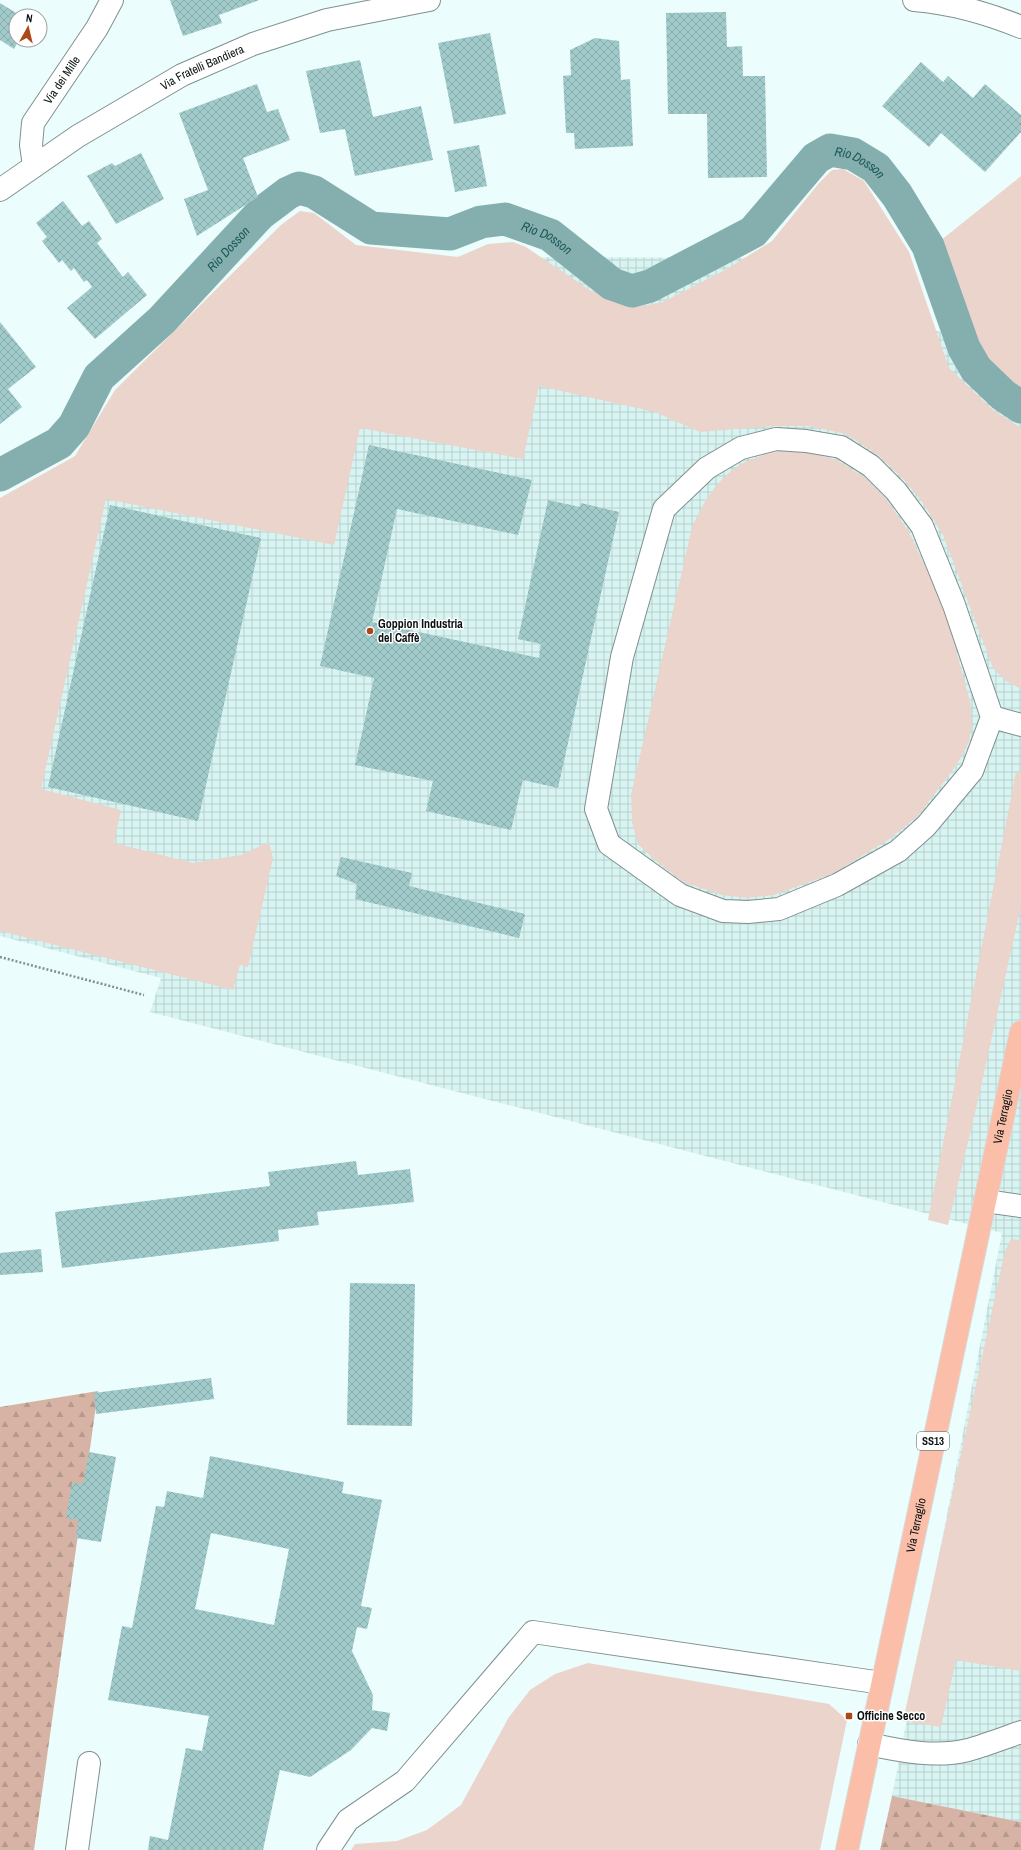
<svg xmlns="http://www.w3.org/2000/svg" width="1021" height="1850" viewBox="0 0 1021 1850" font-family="'Archivo Narrow',sans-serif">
	<defs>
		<pattern id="industrial-grid" width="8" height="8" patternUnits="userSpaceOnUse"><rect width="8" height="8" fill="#d8f4f2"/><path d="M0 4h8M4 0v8" fill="none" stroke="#b8d0ce"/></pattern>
		<pattern id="forest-firs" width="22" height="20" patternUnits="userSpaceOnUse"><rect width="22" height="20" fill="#d6b3a5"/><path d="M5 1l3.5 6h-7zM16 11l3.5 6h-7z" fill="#b6998d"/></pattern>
		<pattern id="building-cross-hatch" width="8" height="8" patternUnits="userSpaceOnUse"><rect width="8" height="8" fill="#a0cbca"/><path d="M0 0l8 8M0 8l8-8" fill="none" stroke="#89adac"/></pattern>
	</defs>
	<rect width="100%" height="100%" fill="#ebfdfc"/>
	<!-- industrial -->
	<polygon fill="url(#industrial-grid)" points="267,256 817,258 1021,381 1021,1822 892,1796 1002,1233 150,1012 161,978 0,936 0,507 69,475"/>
	<!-- grass -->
	<g fill="#ead4cb">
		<polygon points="843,169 864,181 909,252 949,368 992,409 1021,428 1021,689 1006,681 993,668 943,535 923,503 905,481 878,455 846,434 808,426 773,426 700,432 655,412 539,386 523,459 360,428 334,545 106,499 41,789 121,810 114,843 193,863 241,855 269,842 273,858 248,967 240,965 233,990 0,931 0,498 75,456 115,390 281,225 300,211 314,213 356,245 458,257 488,244 513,242 526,247 588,289 613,302 636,307 663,302 725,270 772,241 819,183 832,170"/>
		<polygon points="1021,176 1021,393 992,370 970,333 940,241"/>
		<path d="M775,451h28l34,9 27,17 23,23 22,32 35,74 26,95 2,22 -3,19 -13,24 -39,51 -29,23 -54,33 -60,22 -27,3 -25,-3 -39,-13 -28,-22 -17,-16 -6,-22 -1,-27 61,-268c12,-26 27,-52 53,-65 9,-4 20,-7 30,-11z"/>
		<polygon points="1016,772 1021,772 1021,906 975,1113 948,1225 928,1220"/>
		<polygon points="1011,1239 1021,1240 1021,1671 956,1660 941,1727 903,1721 1005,1251"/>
		<polygon points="588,1663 829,1704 847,1720 820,1850 351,1850 355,1844 397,1841 427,1830 461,1805 509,1717 530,1690 555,1674"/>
	</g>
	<!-- forest -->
	<g fill="url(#forest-firs)">
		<polygon points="98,1391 34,1850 0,1850 0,1407"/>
		<polygon points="892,1796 1021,1822 1021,1850 880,1850"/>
	</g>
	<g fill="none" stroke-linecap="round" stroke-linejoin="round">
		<!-- canal -->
		<path stroke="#85afae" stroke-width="33" id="s1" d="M0,475l59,-32 15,-17 25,-49 63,-57 98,-106 28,-21 11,-5 15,4 57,36 79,6 31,-12 24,-3 45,16 62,49 20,7 18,-5 103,-54 63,-74 14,-8 23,4 23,14 21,27 31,51 36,102 12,21 27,26 18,12"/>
	</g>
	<!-- building -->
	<g fill="url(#building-cross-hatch)" fill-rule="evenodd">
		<polygon points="170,0 259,0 219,15 222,23 183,36"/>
		<polygon points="0,3 21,16 16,16 16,40 19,40 14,49 0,40"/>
		<polygon points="726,12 727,47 742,46 743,76 765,76 767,177 708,178 707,114 668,114 666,13"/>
		<polygon points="490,33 506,114 454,124 438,43"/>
		<polygon points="595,38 619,41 621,80 630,79 633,146 575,149 574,133 566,133 563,76 571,75 570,50"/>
		<polygon points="360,60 373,117 421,106 433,160 355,176 345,129 320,133 306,71"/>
		<polygon points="921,62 943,82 948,76 973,98 985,84 1021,115 1021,132 985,172 941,133 929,147 882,106"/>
		<polygon points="257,84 267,112 278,109 290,140 243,158 258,197 197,236 184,199 208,190 179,113"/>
		<polygon points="479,145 487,186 455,192 447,151"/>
		<polygon points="141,153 164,199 116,224 87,176 112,163 115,166"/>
		<polygon points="63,201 82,226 89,221 102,239 97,243 123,277 128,272 147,295 95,339 67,308 92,287 87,280 84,282 74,268 71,271 62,260 59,263 42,241 47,237 36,223"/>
		<polygon points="0,322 36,367 8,389 22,407 0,424"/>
		<polygon points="369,445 532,480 518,535 397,509 372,622 539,658 541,644 518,639 548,500 580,507 581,503 619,512 558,788 523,780 511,830 426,811 433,781 355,765 374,678 320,666"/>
		<polygon points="110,505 261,538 198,821 48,787"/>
		<polygon points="341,857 412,873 409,886 525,914 519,938 355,899 357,884 336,876"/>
		<polygon points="356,1161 358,1175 410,1169 414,1202 317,1212 319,1225 278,1230 279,1241 62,1268 55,1212 270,1186 268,1172"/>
		<polygon points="41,1249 43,1272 0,1275 0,1253"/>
		<polygon points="350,1283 415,1284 412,1426 347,1425"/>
		<polygon points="211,1378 214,1399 96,1414 94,1393"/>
		<polygon points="89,1452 116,1457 101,1542 76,1538 78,1520 66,1518 72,1483 83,1484"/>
		<path d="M210,1456l134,26 -2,11 40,7 -21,106 11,2 -5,21 -10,-2 -5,24 21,44 -1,15 18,3 -3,18 -15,-3 -21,22 -41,27 -30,-7 -17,80h-115l2,-14 18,4 18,-92 16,3 7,-35 -101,-16 14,-74 10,2 24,-122 8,1 3,-16 36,7zM211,1533l78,16 -15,76 -79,-16z"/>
	</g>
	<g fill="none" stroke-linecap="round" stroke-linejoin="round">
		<!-- minor casing -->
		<g stroke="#7f908f" stroke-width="24">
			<g id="minor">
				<path d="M914,0c36,3 73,13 107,27"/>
				<path id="s2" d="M34,166l-3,-21 2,-22 64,-95 15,-28"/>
				<path id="s3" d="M0,190l78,-54 104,-61 71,-31 74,-24 102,-20"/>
				<polygon points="776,439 806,441 841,447 871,466 896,491 922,526 954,605 992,717 972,771 926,826 898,851 837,885 779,909 748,912 723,911 680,895 609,844 596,809 622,657 664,509 707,468 741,448"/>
				<polyline points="992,717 1021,725"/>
				<polyline points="985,1201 1021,1206"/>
				<path d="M869,1744c31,7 67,14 99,6 18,-5 36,-12 53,-18"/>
				<polyline points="77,1850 89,1763"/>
				<polyline points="328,1850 348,1820 405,1781 533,1632 882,1683"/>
			</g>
		</g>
		<!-- major casing -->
		<g stroke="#d8d9d9" stroke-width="24">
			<g id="major">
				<path id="s4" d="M847,1850l174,-818"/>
			</g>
		</g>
		<!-- path -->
		<polyline stroke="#83908f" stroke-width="2.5" stroke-dasharray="2 2" stroke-linecap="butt" points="0,957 144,995"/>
		<!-- minor -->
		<use href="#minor" stroke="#fff" stroke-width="22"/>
		<!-- major -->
		<use href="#major" stroke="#fbbfa9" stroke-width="22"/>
	</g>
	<!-- markers -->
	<g fill="#ac461b" stroke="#fff" stroke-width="1.5">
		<circle cx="370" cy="631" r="4"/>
		<rect x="845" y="1712" width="8" height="8" rx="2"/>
	</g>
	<g text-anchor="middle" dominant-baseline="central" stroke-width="3" stroke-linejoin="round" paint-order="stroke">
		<!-- shield labels -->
		<rect fill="#fff" stroke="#555959" stroke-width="1" x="917" y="1432" width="32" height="18" rx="3"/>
		<g font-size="11" font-weight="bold" fill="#0c1212">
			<text x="933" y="1441">SS13</text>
		</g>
		<!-- street labels -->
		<g font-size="12" fill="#0c1212" stroke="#fff">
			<text stroke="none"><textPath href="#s3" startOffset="237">Via Fratelli Bandiera</textPath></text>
			<text stroke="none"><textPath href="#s2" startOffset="95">Via dei Mille</textPath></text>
			<text stroke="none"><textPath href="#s4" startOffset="750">Via Terraglio</textPath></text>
			<text stroke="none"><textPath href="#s4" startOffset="332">Via Terraglio</textPath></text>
		</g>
		<!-- poi labels -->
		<g font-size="12" font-weight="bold" fill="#0c1212" stroke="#fff" text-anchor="start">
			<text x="378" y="624">Goppion Industria<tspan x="378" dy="14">del Caffè</tspan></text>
			<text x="857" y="1716">Officine Secco</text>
		</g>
		<!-- water labels -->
		<g font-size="13" font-style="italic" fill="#1d5858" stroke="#fff">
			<text stroke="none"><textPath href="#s1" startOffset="1070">Rio Dosson</textPath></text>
			<text stroke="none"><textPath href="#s1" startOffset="687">Rio Dosson</textPath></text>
			<text stroke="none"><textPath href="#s1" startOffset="327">Rio Dosson</textPath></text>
		</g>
	</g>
	<!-- north arrow -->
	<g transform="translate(28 28) rotate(8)"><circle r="19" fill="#ffffff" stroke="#9ea0a0"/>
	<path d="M0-3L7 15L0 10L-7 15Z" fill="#ac461b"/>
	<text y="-6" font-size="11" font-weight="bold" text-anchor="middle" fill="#0c1212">N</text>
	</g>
</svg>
